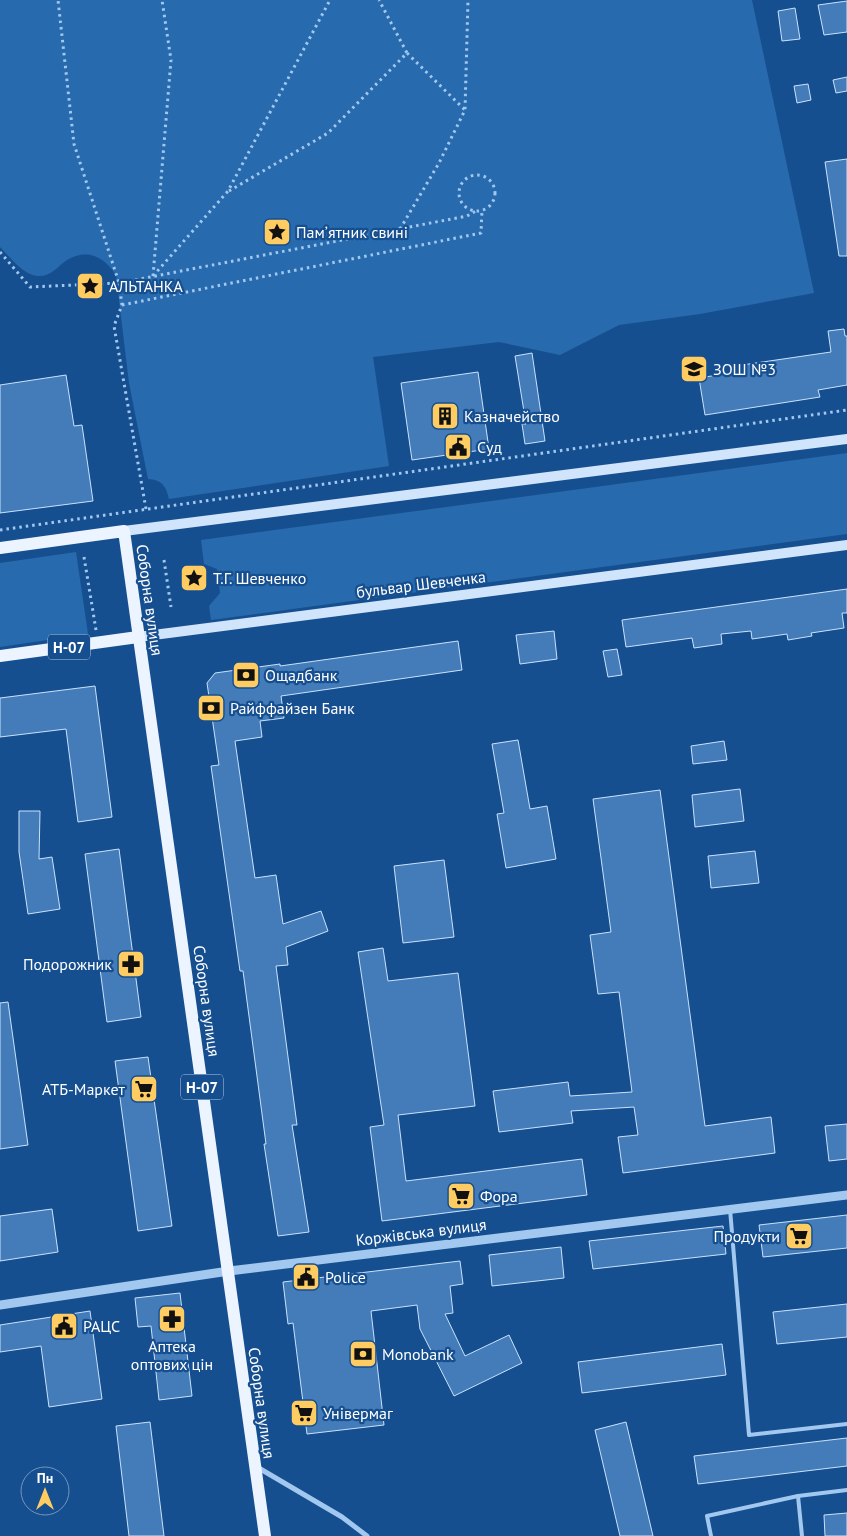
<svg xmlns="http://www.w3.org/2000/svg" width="847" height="1536" viewBox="0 0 847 1536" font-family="'PT Sans',sans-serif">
	<rect width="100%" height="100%" fill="#164f90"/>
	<!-- green -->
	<g fill="#286aae">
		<path d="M0,0h752l62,293 -114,21 -81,11 -59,30 -61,-13 -126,15 16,109 -220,33c-3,-13 -7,-19 -21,-20l-19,-96 -13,-108c-12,-18 -28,-27 -49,-15 -10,7 -16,17 -30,16 -15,-2 -27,-19 -37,-29z"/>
		<polygon points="847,453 847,534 211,620 209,606 220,593 217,569 204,564 201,540"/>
		<polygon points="76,552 88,634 0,647 0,563"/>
	</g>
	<!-- building -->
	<g fill="#437cb9" stroke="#c9e2fb">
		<polygon points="847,1 847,32 824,35 818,5"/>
		<polygon points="795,8 800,39 782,41 778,11"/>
		<polygon points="847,77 847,91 836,93 833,80"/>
		<polygon points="808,84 811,100 797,103 794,86"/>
		<polygon points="847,159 847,256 839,256 825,162"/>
		<polygon points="844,329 845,336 847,336 847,385 818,390 820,397 705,415 699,378 742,371 742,365 831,352 828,331"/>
		<polygon points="532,353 545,441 525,444 522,424 526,424 515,356"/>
		<polygon points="478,372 489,449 412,460 401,383"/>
		<polygon points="66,375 74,426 82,425 93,501 0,513 0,385"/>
		<polygon points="847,589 847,613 842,613 844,628 811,633 812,636 788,640 787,634 752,639 751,631 721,634 722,644 694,648 692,638 626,647 622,620"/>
		<polygon points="554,631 557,659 520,664 516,635"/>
		<polygon points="458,641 462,670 281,696 284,718 260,721 262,737 235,741 255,878 276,875 283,924 321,911 328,931 286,947 288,965 276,966 297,1125 292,1125 309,1232 278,1236 264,1144 266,1144 243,971 240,971 211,766 219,765 207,683 215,673 280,664 280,666"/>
		<polygon points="617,649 622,675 608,677 603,651"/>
		<polygon points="95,686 112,817 78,822 66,729 0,737 0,698"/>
		<polygon points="518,740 530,809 547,806 556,859 506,868 497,814 504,813 492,744"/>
		<polygon points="724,741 727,760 693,764 691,746"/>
		<polygon points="740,789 744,821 695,827 692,795"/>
		<polygon points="660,790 705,1126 771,1117 775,1153 623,1173 618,1137 638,1135 634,1107 571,1111 573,1123 499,1132 493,1091 568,1082 570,1096 632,1092 619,992 598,994 590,935 611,932 593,799"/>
		<polygon points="19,811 40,811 39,859 52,857 60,909 28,914 19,852"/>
		<polygon points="119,849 141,1017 107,1022 85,854"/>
		<polygon points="755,851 759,883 711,888 708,856"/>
		<polygon points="444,860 454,937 403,943 394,866"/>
		<polygon points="383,948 388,981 458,973 475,1106 398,1115 406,1181 582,1159 587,1195 382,1221 370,1127 384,1125 358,952"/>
		<polygon points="8,1002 28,1145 0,1149 0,1003"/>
		<polygon points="148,1057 172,1226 138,1231 115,1061"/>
		<polygon points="847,1124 847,1159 829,1161 825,1126"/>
		<polygon points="52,1209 58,1252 0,1261 0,1216"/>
		<polygon points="847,1215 847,1248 763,1257 759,1225"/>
		<polygon points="723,1226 726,1254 593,1269 589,1241"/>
		<polygon points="561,1247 564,1278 492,1286 489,1255"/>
		<polygon points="460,1261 463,1284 450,1286 453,1313 445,1314 465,1356 509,1335 522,1363 454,1396 420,1329 417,1305 371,1311 384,1425 307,1434 293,1323 288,1324 283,1282"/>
		<polygon points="180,1293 192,1396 159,1400 151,1326 138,1327 135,1298"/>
		<polygon points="847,1304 847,1337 777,1344 773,1312"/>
		<polygon points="90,1311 102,1399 49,1407 41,1346 0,1352 0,1325"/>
		<polygon points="722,1344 726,1375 582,1393 578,1362"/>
		<polygon points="150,1422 164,1536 129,1536 116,1426"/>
		<polygon points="626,1422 653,1536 620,1536 595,1430"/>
		<polygon points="847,1438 847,1466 698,1484 694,1456"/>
		<polygon points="847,1513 847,1536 825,1536 824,1515"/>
	</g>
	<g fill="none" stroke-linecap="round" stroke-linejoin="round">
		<!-- path -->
		<g stroke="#a2c8f0" stroke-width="3" stroke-dasharray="2.5 4" stroke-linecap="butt">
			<polyline points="407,53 465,110"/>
			<circle cx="477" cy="193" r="18"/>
			<polyline points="229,191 328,133 407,53 379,0"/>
			<polyline points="400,229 439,163 465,110 468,0"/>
			<polyline points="0,252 30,287 119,283 74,144 58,0"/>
			<polyline points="153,276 228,191 330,0"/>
			<polyline points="153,276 171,60 162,0"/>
			<polyline points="122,305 481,233 482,210"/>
			<polyline points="146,509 114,326 122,305 119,283 467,216 476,211"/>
			<polyline points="0,530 847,410"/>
			<polyline points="84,557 96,630"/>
			<polyline points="164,560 171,607"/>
		</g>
		<!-- service -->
		<g stroke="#a2c8f0" stroke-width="4">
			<polyline points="730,1209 749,1435 847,1424"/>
			<polyline points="798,1496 802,1536"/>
			<polyline points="711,1536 707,1516 798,1496 847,1490"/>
		</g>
		<!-- minor -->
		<polyline stroke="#a2c8f0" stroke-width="5" points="257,1467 342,1517 367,1536"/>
		<!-- tertiary -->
		<polyline stroke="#a2c8f0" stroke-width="9" points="0,1305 229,1271 847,1195"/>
		<!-- secondary -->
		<g stroke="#d0e4fb" stroke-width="10">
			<polyline points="124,531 847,439"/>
			<polyline points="138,637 847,545"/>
		</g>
		<!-- primary -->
		<g stroke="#ebf4ff" stroke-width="12">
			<polyline points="0,548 124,531 265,1536"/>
			<polyline points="0,656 138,637"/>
		</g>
	</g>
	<!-- icons -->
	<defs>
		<g id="sight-square" transform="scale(1.4375)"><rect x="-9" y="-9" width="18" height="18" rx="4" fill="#ffcc61" stroke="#164f90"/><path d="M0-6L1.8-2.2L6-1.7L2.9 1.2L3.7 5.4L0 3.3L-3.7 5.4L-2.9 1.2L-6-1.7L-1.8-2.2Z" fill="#111"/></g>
		<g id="school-square" transform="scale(1.4375)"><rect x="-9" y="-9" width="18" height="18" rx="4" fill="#ffcc61" stroke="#164f90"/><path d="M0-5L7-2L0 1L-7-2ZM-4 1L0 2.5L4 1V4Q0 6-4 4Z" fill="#111"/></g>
		<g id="building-square" transform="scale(1.4375)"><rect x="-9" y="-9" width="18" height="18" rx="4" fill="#ffcc61" stroke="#164f90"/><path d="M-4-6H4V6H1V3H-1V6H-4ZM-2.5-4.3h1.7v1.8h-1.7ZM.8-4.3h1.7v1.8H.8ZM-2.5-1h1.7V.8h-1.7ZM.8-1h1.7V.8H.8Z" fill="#111"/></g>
		<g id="civic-square" transform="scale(1.4375)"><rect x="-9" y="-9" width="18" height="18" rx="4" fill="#ffcc61" stroke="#164f90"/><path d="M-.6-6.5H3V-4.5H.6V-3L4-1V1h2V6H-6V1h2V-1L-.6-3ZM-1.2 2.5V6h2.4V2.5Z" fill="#111"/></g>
		<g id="bank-square" transform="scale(1.4375)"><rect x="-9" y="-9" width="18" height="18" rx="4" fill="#ffcc61" stroke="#164f90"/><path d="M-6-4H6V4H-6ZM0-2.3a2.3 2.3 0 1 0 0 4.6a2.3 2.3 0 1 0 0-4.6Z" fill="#111"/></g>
		<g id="pharmacy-square" transform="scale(1.4375)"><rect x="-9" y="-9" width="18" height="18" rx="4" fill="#ffcc61" stroke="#164f90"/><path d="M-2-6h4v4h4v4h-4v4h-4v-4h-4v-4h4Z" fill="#111"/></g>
		<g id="supermarket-square" transform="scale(1.4375)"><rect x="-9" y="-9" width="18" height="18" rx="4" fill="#ffcc61" stroke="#164f90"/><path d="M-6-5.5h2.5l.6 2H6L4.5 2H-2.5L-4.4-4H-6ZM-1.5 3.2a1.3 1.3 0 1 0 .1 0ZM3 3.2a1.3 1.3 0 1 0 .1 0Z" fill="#111"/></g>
	</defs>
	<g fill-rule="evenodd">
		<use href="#sight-square" x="277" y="232"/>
		<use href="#sight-square" x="90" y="286"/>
		<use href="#school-square" x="694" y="369"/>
		<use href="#building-square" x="445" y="416"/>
		<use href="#civic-square" x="458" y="447"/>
		<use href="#sight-square" x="194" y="578"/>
		<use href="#bank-square" x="246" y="675"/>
		<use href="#bank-square" x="211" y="708"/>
		<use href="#pharmacy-square" x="131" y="964"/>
		<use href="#supermarket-square" x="144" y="1089"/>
		<use href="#supermarket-square" x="461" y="1196"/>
		<use href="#supermarket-square" x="799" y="1236"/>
		<use href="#civic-square" x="306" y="1277"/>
		<use href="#pharmacy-square" x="172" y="1319"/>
		<use href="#civic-square" x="64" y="1326"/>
		<use href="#bank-square" x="363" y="1354"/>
		<use href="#supermarket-square" x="304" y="1413"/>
	</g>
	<g text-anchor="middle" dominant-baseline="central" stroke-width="4.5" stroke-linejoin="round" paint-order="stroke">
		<!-- shield labels -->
		<g fill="#164f90" stroke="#b9cade" stroke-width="1">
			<rect x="48" y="634.5" width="42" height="25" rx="4"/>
			<rect x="181" y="1074.5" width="42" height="25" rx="4"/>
		</g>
		<g font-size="15" font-weight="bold" fill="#fff">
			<text x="69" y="647">Н-07</text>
			<text x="202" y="1087">Н-07</text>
		</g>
		<!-- poi labels -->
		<g font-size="16" fill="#fff" stroke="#164f90" text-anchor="start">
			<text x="296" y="232">Памʼятник свині</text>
			<text x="109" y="286">АЛЬТАНКА</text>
			<text x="713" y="369">ЗОШ №3</text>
			<text x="464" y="416">Казначейство</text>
			<text x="477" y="447">Суд</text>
			<text x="213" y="578">Т.Г. Шевченко</text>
			<text x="265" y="675">Ощадбанк</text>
			<text x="230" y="708">Райффайзен Банк</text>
			<text x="112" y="964" text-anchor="end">Подорожник</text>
			<text x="125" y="1089" text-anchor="end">АТБ-Маркет</text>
			<text x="480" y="1196">Фора</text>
			<text x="780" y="1236" text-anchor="end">Продукти</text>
			<text x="325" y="1277">Police</text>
			<text x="83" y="1326">РАЦС</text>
			<text x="172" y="1346" text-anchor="middle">Аптека<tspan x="172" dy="18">оптових цін</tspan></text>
			<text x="382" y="1354">Monobank</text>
			<text x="323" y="1413">Універмаг</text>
		</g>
		<!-- street labels -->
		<g font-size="16" fill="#fff" stroke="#164f90">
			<text transform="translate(421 584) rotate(-7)">бульвар Шевченка</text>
			<text transform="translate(150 600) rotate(82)">Соборна вулиця</text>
			<text transform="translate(207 1001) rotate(82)">Соборна вулиця</text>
			<text transform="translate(421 1232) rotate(-7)">Коржівська вулиця</text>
			<text transform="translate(262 1403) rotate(82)">Соборна вулиця</text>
		</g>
	</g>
	<!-- north arrow -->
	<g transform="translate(45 1491)"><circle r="24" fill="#164f90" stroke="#7395bc"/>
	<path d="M0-4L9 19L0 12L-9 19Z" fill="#ffcc61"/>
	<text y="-8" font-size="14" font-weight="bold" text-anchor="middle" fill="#ffffff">Пн</text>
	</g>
</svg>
